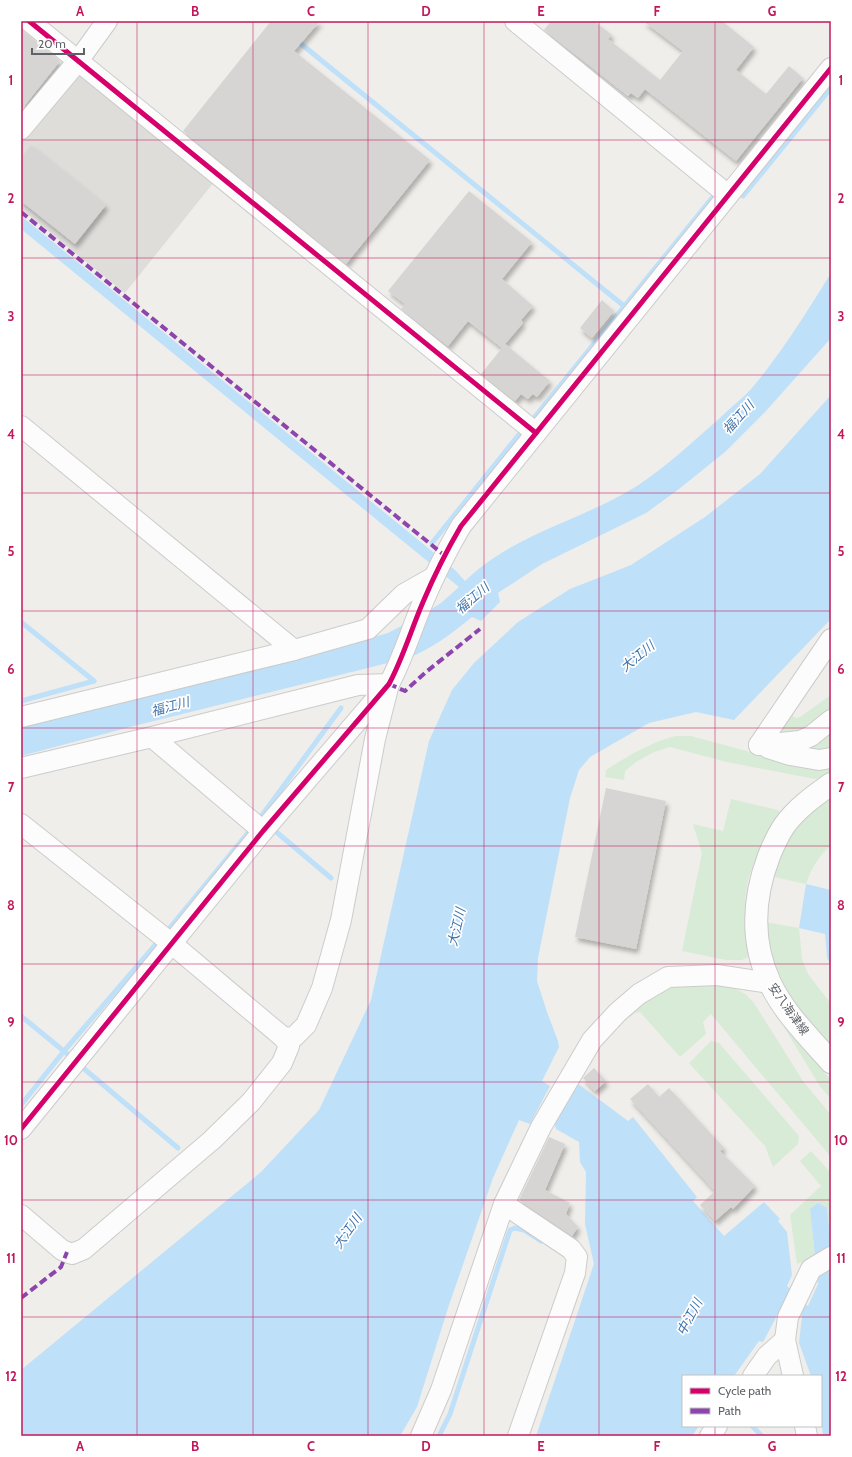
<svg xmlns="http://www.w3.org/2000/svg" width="852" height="1457" viewBox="0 0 852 1457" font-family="Cabin,'Noto Sans JP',sans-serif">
	<defs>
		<filter id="shadow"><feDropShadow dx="2.5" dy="4.5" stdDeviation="2" flood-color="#0004"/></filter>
	</defs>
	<rect width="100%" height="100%" fill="#efeeea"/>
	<!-- industrial -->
	<polygon fill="#dfddda" points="73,75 85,76 214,182 125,293 21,209 21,138"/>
	<!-- green -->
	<g fill="#d8ebd6">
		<polygon points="800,695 792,715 796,718 800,717 831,695 831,712 809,731 786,736 782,731 781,725"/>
		<polygon points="831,724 831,749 823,751 790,744"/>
		<path d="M675,736h16l118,32 22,-3v7l-8,5 -8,2 -88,-17 -57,-15 -16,5 -18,10 -11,9 -1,9 -19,-3 1,-7c22,-14 43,-27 69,-34z"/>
		<path d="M831,796v49c-12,11 -20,23 -25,39l-36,-8 8,-23 23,-33z"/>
		<path d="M731,799l47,11 3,4c-8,14 -16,27 -23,40 -17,34 -15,66 -8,102l-8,4h-16l-44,-9 20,-98 -9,-29 30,7z"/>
		<path d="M765,922l34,6 3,31 6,15 23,30v44c-17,-20 -36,-40 -50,-63 -10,-19 -12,-42 -16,-63z"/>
		<path d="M671,983c22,0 56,-3 74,11 3,2 6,6 9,9l49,78 28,34v42l-120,-143 -8,8 3,12 -26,23 -40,-45 -5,1 -27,20 33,-35z"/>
		<polygon points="772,1007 811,1057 831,1080 831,1099 819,1085"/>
		<polygon points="711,1041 719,1043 799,1136 798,1144 773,1167 765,1146 689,1063"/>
		<polygon points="811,1151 831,1173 831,1246 827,1208 810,1209 815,1257 797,1264 790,1215 821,1186 800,1161"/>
	</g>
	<!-- water -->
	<g fill="#bfe0f9">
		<path d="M21,216l434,354 10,11c48,-47 116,-60 172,-95 30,-20 57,-45 84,-69 10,-10 22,-19 31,-29 30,-36 55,-76 79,-115v65l-65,73 -41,41 -46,37 -33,24 -104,51 -44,29 2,9 -19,19 -9,-4c-20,16 -40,32 -64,41l-274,68 -113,30v-28l79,-22 234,-58 54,-15 34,-18 19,-12 18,-16 -438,-358z"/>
		<polygon points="831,395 831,619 734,720 696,712 649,723 590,757 579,770 570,798 538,958 537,981 547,1012 558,1041 559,1047 542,1081 550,1086 530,1124 519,1120 493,1178 449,1305 417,1407 400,1436 21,1436 21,1370 261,1172 319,1110 371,1000 429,741 452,690 474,663 518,622 570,589 631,565 705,517 760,474"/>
		<polygon points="806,884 831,890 831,966 827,957 825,934 799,928"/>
		<polygon points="577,1083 628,1121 633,1117 697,1197 693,1201 724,1236 764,1202 780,1219 778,1221 787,1232 792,1275 787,1286 795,1293 786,1311 780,1310 763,1342 759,1341 734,1376 683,1376 683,1426 699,1426 692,1436 536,1436 594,1264 585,1224 586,1172 580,1162 579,1142 556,1129 555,1125 550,1122"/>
		<polygon points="818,1203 827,1208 831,1246 831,1436 823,1436 821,1418 821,1376 811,1376 799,1343 802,1316 796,1314 800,1301 808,1306 818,1284 810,1209"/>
	</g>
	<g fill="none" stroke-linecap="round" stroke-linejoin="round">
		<!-- stream -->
		<g stroke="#bfe0f9" stroke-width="5">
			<polyline points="295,39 624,306"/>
			<polyline points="743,196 831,88"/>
			<polyline points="533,419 712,198"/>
			<polyline points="432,543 521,432"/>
			<polyline points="21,622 94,681"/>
			<polyline points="21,701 94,681"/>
			<polyline points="257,822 341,708"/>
			<polyline points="274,830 331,878"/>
			<polyline points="168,930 252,828"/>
			<polyline points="21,1016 71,1057"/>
			<polyline points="82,1067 178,1148"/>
			<polyline points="21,1105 64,1051 157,943"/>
			<polyline points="752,1426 762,1436"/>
			<polyline points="439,1436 450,1414 510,1230 515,1228 524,1230 541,1241"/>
		</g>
	</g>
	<!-- building -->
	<g fill="#d6d5d3" filter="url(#shadow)">
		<polygon points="271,21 320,21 294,51 430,160 346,264 183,131"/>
		<polygon points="551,21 594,21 612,35 608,39 660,80 683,51 643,21 722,21 754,47 736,70 766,94 789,66 803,78 736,161 645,89 638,98 631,93 628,96 589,65 544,30"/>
		<polygon points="21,29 60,61 21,110"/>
		<polygon points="31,145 106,205 75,244 21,201 21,158"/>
		<polygon points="469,191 532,242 502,279 533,306 521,320 523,323 505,344 550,381 537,397 533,394 528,399 521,394 515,401 481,374 502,348 468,321 448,346 401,309 405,304 388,291"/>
		<polygon points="602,300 614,311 592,338 580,328"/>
		<polygon points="606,788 666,801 636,949 575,937"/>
		<polygon points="594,1068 606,1081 595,1091 583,1078"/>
		<polygon points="648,1084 659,1097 669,1088 724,1148 720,1151 755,1186 733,1209 731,1207 715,1221 700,1205 715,1191 630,1099"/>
		<polygon points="549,1137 565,1144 545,1190 570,1203 566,1214 578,1227 572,1236 519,1200"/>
	</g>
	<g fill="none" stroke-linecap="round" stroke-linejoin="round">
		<!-- street casing -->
		<g stroke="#cbcccc" stroke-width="22">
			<g id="street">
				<polyline points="29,21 536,433"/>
				<polyline points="515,21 728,195"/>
				<polyline points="21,129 78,61 107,21"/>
				<polyline points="21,426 294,650"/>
				<polyline points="21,717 294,650 368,629 404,594 434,577"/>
				<polyline points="152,737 263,831"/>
				<polyline points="759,745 831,639"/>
				<polyline points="759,745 800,741 811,736 831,720"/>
				<polyline points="768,748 790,755 819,760 831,758"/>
				<polyline points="21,768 152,737 358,685 389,684 375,739 341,920 322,988 306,1025 294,1037 284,1038 171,943 21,824"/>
				<path d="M21,1129l242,-298 126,-147c14,-26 22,-54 34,-82 11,-26 24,-52 38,-76l370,-458"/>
				<polyline points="504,1204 571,1249 577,1257 575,1273 518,1436"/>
				<polyline points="21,1215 62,1250 72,1254 84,1249 212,1140 251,1102 282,1063 289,1046 284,1038"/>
				<polyline points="753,1376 767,1356 785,1340"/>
				<polyline points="793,1376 785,1340 788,1317 811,1269 831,1257"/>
				<polyline points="805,1426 807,1436"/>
				<polyline points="421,1436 441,1390 504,1204 541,1127 592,1040 618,1012 639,994 668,977 717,975 770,983"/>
				<polyline points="710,1436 717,1426"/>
			</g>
		</g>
		<!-- secondary casing -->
		<g stroke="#cacacb" stroke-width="24">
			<path id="secondary" d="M831,784c-17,12 -35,25 -47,42 -6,9 -11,20 -15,30 -16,42 -18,86 1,127 14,30 40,55 61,79"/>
		</g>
		<!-- street -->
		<use href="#street" stroke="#fdfcfc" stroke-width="20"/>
		<!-- secondary -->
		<use href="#secondary" stroke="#fdfcfc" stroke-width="22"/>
		<!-- quiet -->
		<g stroke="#8e44ad" stroke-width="4" stroke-dasharray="8 4" stroke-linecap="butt">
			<polyline points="21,212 444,555"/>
			<polyline points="389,684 405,691 426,672 480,629"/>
			<polyline points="21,1298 61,1267 67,1252"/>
		</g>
		<!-- cycleway casing -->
		<g stroke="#fff" stroke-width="8">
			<g id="cycleway">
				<polyline points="29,21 536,433"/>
				<path d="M21,1129l242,-298 126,-147c14,-26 22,-54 34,-82 11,-26 24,-52 38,-76l370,-458"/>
			</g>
		</g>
		<!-- cycleway -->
		<use href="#cycleway" stroke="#d6006c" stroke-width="5"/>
	</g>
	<!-- grid -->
	<path fill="none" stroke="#c2185b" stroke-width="1" stroke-opacity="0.55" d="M137,21v1415M253,21v1415M368,21v1415M484,21v1415M599,21v1415M715,21v1355M21,140h810M21,258h810M21,375h810M21,493h810M21,611h810M21,728h810M21,846h810M21,964h810M21,1082h810M21,1200h810M21,1317h810M715,1426v10"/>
	<g text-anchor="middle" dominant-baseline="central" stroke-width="3.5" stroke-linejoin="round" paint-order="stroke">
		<!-- street labels -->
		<g font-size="12" fill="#5f6368" stroke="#fff">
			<text transform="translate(789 1009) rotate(55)">安八海津線</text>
		</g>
		<!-- water labels -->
		<g font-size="13" font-style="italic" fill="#4174aa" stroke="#fff">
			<text transform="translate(738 417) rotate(-48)">福江川</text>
			<text transform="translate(472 598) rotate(-41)">福江川</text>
			<text transform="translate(637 656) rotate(-39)">大江川</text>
			<text transform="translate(170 706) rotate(-15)">福江川</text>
			<text transform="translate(456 927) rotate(-77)">大江川</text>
			<text transform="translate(347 1231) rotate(-55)">大江川</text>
			<text transform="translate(689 1317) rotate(-62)">中江川</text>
		</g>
	</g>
	<!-- border -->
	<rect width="852" height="1457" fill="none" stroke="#ffffff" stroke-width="44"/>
	<!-- legend -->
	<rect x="682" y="1375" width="140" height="52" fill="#ffffff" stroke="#bfc1c3"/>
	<rect x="690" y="1388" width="20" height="6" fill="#d6006c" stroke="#bfc1c3"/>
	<text x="718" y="1395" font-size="12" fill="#5f6368">Cycle path</text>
	<rect x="690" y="1408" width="20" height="6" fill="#8e44ad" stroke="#bfc1c3"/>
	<text x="718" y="1415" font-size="12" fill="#5f6368">Path</text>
	<!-- scale -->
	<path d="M32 48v6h52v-6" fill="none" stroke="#5f6368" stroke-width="2"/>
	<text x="38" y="48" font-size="12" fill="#5f6368" stroke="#ffffff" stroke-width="3" paint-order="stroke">20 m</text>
	<rect x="22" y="22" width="808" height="1413" fill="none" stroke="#c2185b" stroke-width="1.5"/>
	<g font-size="13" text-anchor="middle" font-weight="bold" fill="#c2185b">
		<text x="80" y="16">A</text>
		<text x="195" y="16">B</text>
		<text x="311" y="16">C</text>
		<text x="426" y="16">D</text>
		<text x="541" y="16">E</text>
		<text x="657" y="16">F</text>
		<text x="772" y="16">G</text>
		<text x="11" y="85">1</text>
		<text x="841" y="85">1</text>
		<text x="11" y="203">2</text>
		<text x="841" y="203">2</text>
		<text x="11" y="321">3</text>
		<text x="841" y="321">3</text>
		<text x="11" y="439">4</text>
		<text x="841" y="439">4</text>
		<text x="11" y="556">5</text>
		<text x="841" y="556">5</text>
		<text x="11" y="674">6</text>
		<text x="841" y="674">6</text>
		<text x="11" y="792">7</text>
		<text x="841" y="792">7</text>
		<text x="11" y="910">8</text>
		<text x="841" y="910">8</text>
		<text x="11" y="1027">9</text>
		<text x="841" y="1027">9</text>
		<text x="11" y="1145">10</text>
		<text x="841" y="1145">10</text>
		<text x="11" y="1263">11</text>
		<text x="841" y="1263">11</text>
		<text x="11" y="1381">12</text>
		<text x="841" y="1381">12</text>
		<text x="80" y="1451">A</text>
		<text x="195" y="1451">B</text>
		<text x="311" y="1451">C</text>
		<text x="426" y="1451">D</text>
		<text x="541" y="1451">E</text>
		<text x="657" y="1451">F</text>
		<text x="772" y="1451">G</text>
	</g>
</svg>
